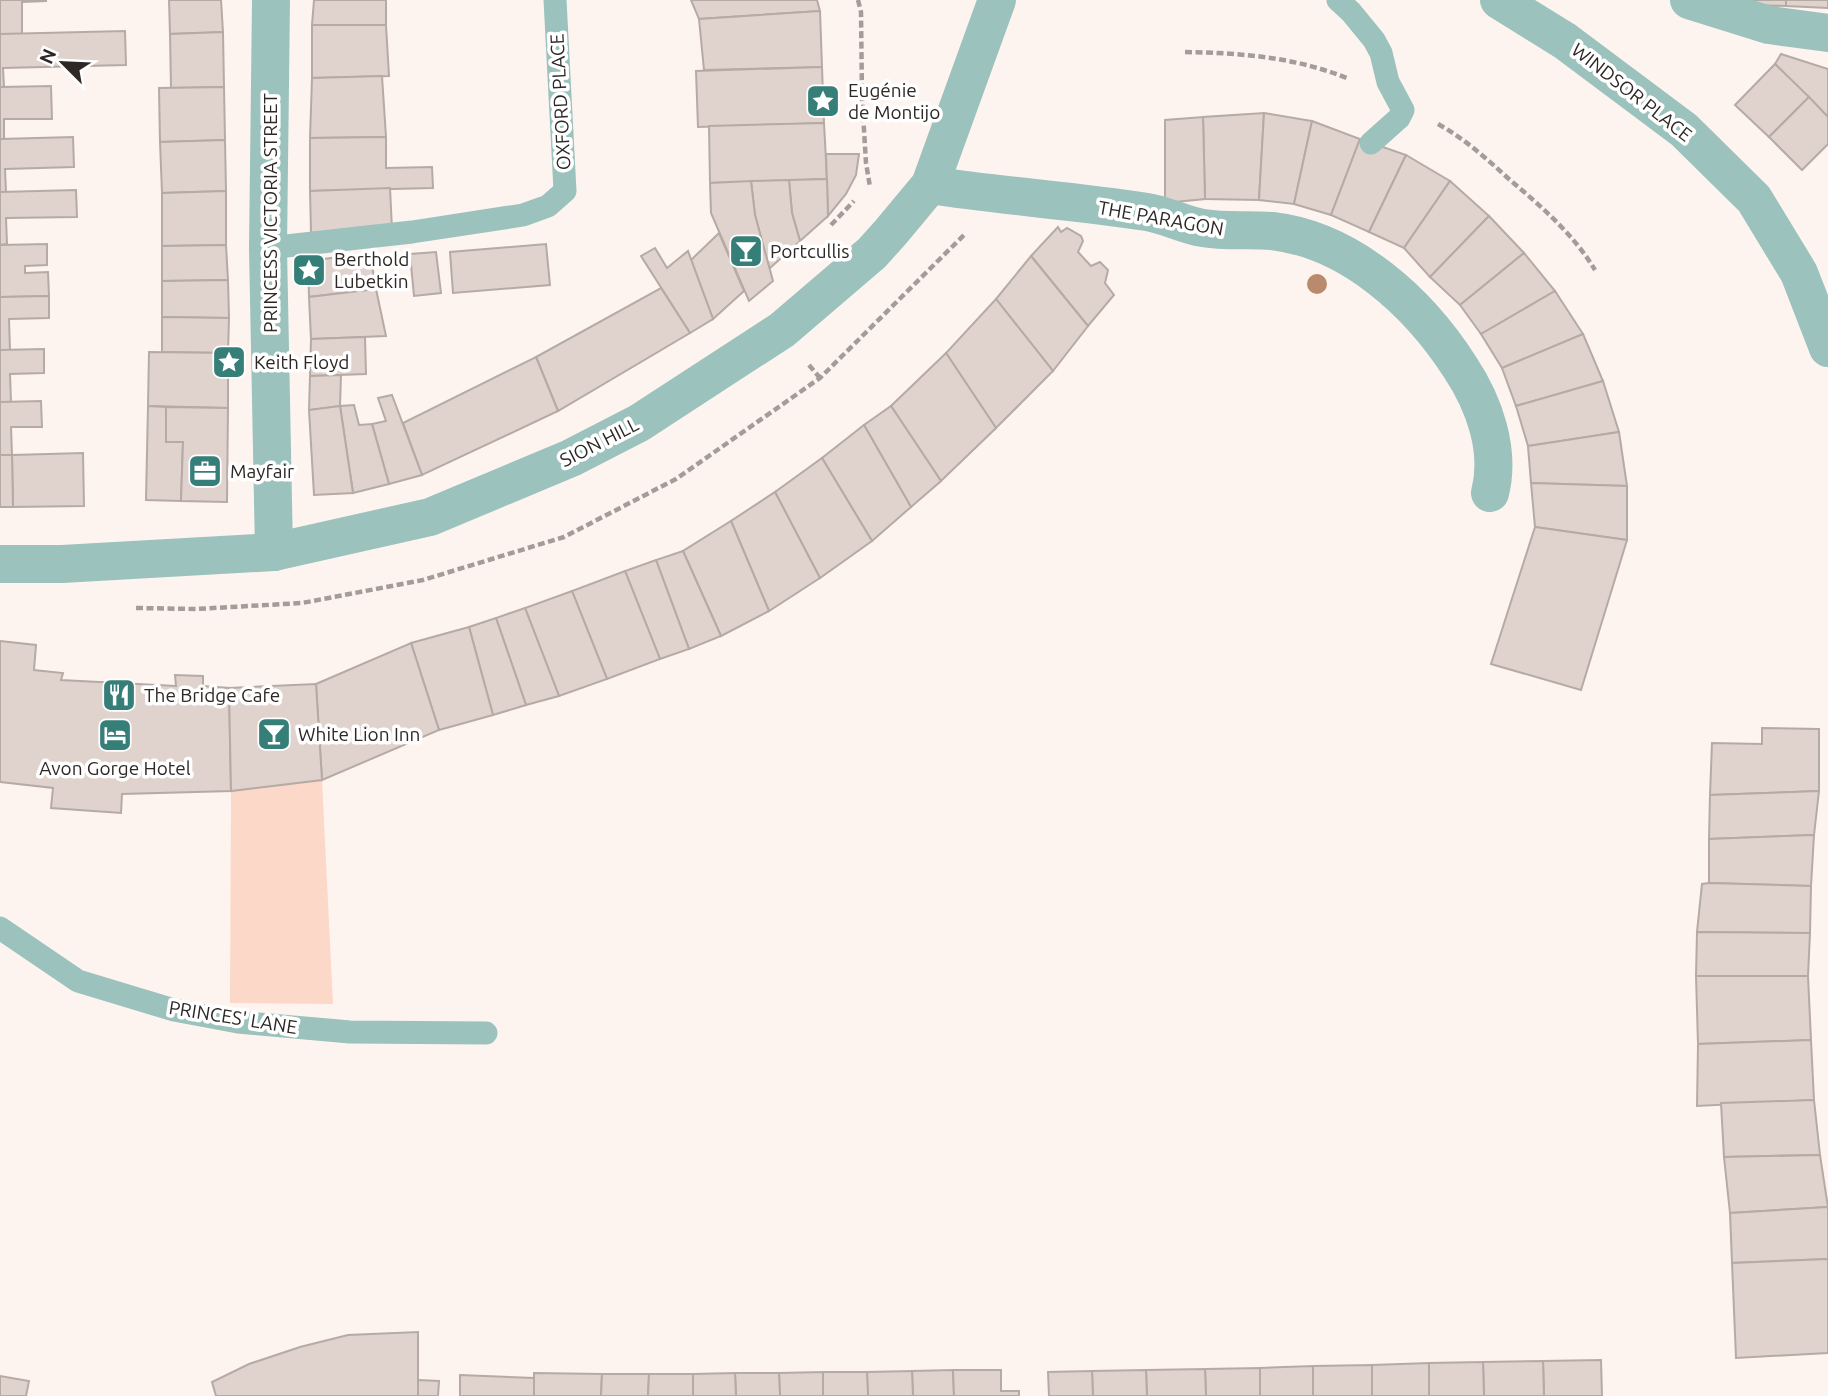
<svg xmlns="http://www.w3.org/2000/svg" width="1828" height="1396" viewBox="0 0 1828 1396" font-family="Ubuntu,sans-serif">
	<rect width="100%" height="100%" fill="#fef4ef"/>
	<!-- green -->
	<polygon fill="#fbd8c8" points="322,780 333,1004 230,1003 231,791"/>
	<!-- building -->
	<g fill="#e0d3ce" stroke="#b6aaa5" stroke-width="2">
		<polygon points="0,0 46,0 46,1 22,2 22,34 0,34"/>
		<polygon points="169,0 221,0 223,32 170,34"/>
		<polygon points="314,0 386,0 386,25 312,25"/>
		<polygon points="691,0 817,0 820,11 699,19"/>
		<polygon points="1738,0 1786,0 1786,6 1738,5"/>
		<polygon points="1786,0 1828,0 1828,8 1786,6"/>
		<polygon points="820,11 822,67 704,70 699,19"/>
		<polygon points="312,25 386,25 389,76 312,78"/>
		<polygon points="125,31 126,65 3,68 4,87 0,87 0,34"/>
		<polygon points="223,32 224,87 171,88 170,34"/>
		<polygon points="1781,54 1828,69 1828,117 1775,64"/>
		<polygon points="1775,64 1809,97 1769,137 1735,105"/>
		<polygon points="822,67 824,123 698,127 696,71"/>
		<polygon points="382,76 386,137 310,138 312,78"/>
		<polygon points="51,86 52,119 4,119 4,139 0,139 0,87"/>
		<polygon points="224,87 225,140 160,142 159,88"/>
		<polygon points="1809,97 1828,117 1828,144 1802,170 1769,137"/>
		<polygon points="1264,113 1259,200 1205,199 1203,117"/>
		<polygon points="1264,113 1312,121 1294,204 1259,200"/>
		<polygon points="1203,117 1205,199 1165,203 1165,120"/>
		<polygon points="1312,121 1360,139 1331,215 1294,204"/>
		<polygon points="824,123 827,179 710,183 709,126"/>
		<polygon points="73,137 74,167 5,169 6,192 0,192 0,139"/>
		<polygon points="386,137 386,168 432,167 433,188 310,191 310,138"/>
		<polygon points="1360,139 1406,155 1369,232 1331,215"/>
		<polygon points="225,140 226,191 162,193 160,142"/>
		<polygon points="826,154 859,154 856,175 846,194 828,216"/>
		<polygon points="1406,155 1450,181 1404,248 1369,232"/>
		<polygon points="827,179 828,216 800,241 792,213 789,180"/>
		<polygon points="789,180 792,213 800,241 769,269 755,215 751,181"/>
		<polygon points="751,181 755,215 773,281 749,301 711,213 710,183"/>
		<polygon points="1450,181 1489,216 1430,277 1404,248"/>
		<polygon points="390,188 392,229 311,233 310,191"/>
		<polygon points="76,190 77,217 6,218 7,244 0,245 0,192"/>
		<polygon points="226,191 226,245 162,246 162,193"/>
		<polygon points="1489,216 1524,253 1460,305 1430,277"/>
		<polygon points="1058,227 1061,232 1067,228 1081,236 1083,241 1078,252 1091,266 1100,262 1108,270 1105,283 1114,295 1088,326 1031,256"/>
		<polygon points="719,233 744,291 713,319 691,260"/>
		<polygon points="47,244 47,265 25,266 25,273 48,272 49,296 0,297 0,245"/>
		<polygon points="546,244 550,285 453,293 450,252"/>
		<polygon points="226,245 228,280 162,281 162,246"/>
		<polygon points="655,248 667,268 688,251 713,319 690,333 641,256"/>
		<polygon points="436,252 441,293 414,296 410,254"/>
		<polygon points="370,253 376,289 309,297 308,261"/>
		<polygon points="1524,253 1555,291 1481,334 1460,305"/>
		<polygon points="1031,256 1088,326 1053,371 996,299"/>
		<polygon points="228,280 229,318 162,317 162,281"/>
		<polygon points="661,288 690,333 558,411 536,357"/>
		<polygon points="376,289 386,336 311,339 309,297"/>
		<polygon points="1555,291 1583,334 1502,368 1481,334"/>
		<polygon points="49,296 49,318 9,319 10,350 0,350 0,297"/>
		<polygon points="996,299 1053,371 996,428 946,353"/>
		<polygon points="162,317 229,318 228,353 162,352"/>
		<polygon points="1583,334 1603,381 1516,406 1502,368"/>
		<polygon points="365,337 366,374 310,376 311,339"/>
		<polygon points="44,349 44,373 10,374 11,402 0,402 0,350"/>
		<polygon points="149,352 228,353 228,408 148,406"/>
		<polygon points="946,353 996,428 941,481 891,406"/>
		<polygon points="536,357 558,411 422,475 403,423"/>
		<polygon points="341,375 340,406 309,410 310,376"/>
		<polygon points="1603,381 1619,432 1528,446 1516,406"/>
		<polygon points="392,395 422,475 389,484 372,424 386,421 378,398"/>
		<polygon points="41,401 42,427 11,427 12,455 0,455 0,402"/>
		<polygon points="354,405 359,425 372,424 389,484 353,493 340,406"/>
		<polygon points="148,406 166,407 166,442 183,442 181,501 146,500"/>
		<polygon points="340,406 353,493 314,495 309,410"/>
		<polygon points="891,406 941,481 911,507 864,425"/>
		<polygon points="166,407 228,408 227,502 181,501 183,442 166,442"/>
		<polygon points="864,425 911,507 872,541 822,458"/>
		<polygon points="1619,432 1627,486 1531,483 1528,446"/>
		<polygon points="83,453 84,506 13,507 12,455"/>
		<polygon points="0,455 12,455 13,507 0,507"/>
		<polygon points="822,458 872,541 820,578 775,492"/>
		<polygon points="1531,483 1627,486 1627,540 1535,527"/>
		<polygon points="775,492 820,578 769,611 731,521"/>
		<polygon points="731,521 769,611 721,636 683,551"/>
		<polygon points="1535,527 1627,540 1581,690 1491,664"/>
		<polygon points="683,551 721,636 689,649 656,560"/>
		<polygon points="656,560 689,649 660,659 625,571"/>
		<polygon points="625,571 660,659 607,679 572,591"/>
		<polygon points="572,591 607,679 559,696 525,608"/>
		<polygon points="525,608 559,696 526,705 496,618"/>
		<polygon points="496,618 526,705 493,715 469,627"/>
		<polygon points="469,627 493,715 439,730 411,643"/>
		<polygon points="0,641 36,645 34,670 63,673 61,680 176,686 175,675 203,676 203,686 229,688 231,791 122,794 121,813 51,808 53,788 0,782"/>
		<polygon points="411,643 439,730 322,780 316,684"/>
		<polygon points="316,684 322,780 231,791 229,688"/>
		<polygon points="1762,728 1819,729 1819,791 1710,795 1712,743 1762,744"/>
		<polygon points="1819,791 1814,835 1709,839 1710,795"/>
		<polygon points="1814,835 1811,886 1709,883 1709,839"/>
		<polygon points="1709,883 1811,886 1810,933 1697,932 1702,884"/>
		<polygon points="1697,932 1810,933 1808,976 1696,976"/>
		<polygon points="1696,976 1808,976 1811,1040 1698,1044"/>
		<polygon points="1811,1040 1814,1100 1697,1106 1698,1044"/>
		<polygon points="1814,1100 1820,1155 1724,1157 1721,1103"/>
		<polygon points="1820,1155 1828,1207 1730,1213 1724,1157"/>
		<polygon points="1828,1207 1828,1259 1732,1263 1730,1213"/>
		<polygon points="1828,1259 1828,1353 1736,1358 1732,1263"/>
		<polygon points="418,1332 418,1396 216,1396 212,1382 249,1364 300,1347 348,1335"/>
		<polygon points="1601,1360 1602,1396 1544,1396 1543,1361"/>
		<polygon points="1543,1361 1544,1396 1484,1396 1483,1362"/>
		<polygon points="1483,1362 1484,1396 1429,1396 1429,1363"/>
		<polygon points="1429,1363 1429,1396 1372,1396 1372,1365"/>
		<polygon points="1372,1365 1372,1396 1313,1396 1313,1366"/>
		<polygon points="1313,1366 1313,1396 1260,1396 1260,1368"/>
		<polygon points="1260,1368 1260,1396 1206,1396 1205,1369"/>
		<polygon points="1205,1369 1206,1396 1147,1396 1146,1370"/>
		<polygon points="953,1370 954,1396 913,1396 912,1371"/>
		<polygon points="953,1370 1001,1370 1001,1391 1019,1391 1019,1396 954,1396"/>
		<polygon points="1146,1370 1147,1396 1093,1396 1092,1371"/>
		<polygon points="912,1371 913,1396 868,1396 867,1372"/>
		<polygon points="1092,1371 1093,1396 1049,1396 1048,1372"/>
		<polygon points="823,1372 823,1396 780,1396 779,1373"/>
		<polygon points="823,1372 867,1372 868,1396 823,1396"/>
		<polygon points="534,1373 602,1374 601,1396 534,1396"/>
		<polygon points="735,1373 779,1373 780,1396 736,1396"/>
		<polygon points="735,1373 736,1396 693,1396 693,1374"/>
		<polygon points="602,1374 649,1374 648,1396 601,1396"/>
		<polygon points="649,1374 693,1374 693,1396 648,1396"/>
		<polygon points="460,1375 534,1378 534,1396 460,1396"/>
		<polygon points="0,1376 29,1381 26,1396 0,1396"/>
		<polygon points="418,1380 439,1381 438,1396 418,1396"/>
	</g>
	<g fill="none" stroke-linecap="round" stroke-linejoin="round">
		<!-- path -->
		<g stroke="#a49c98" stroke-width="4.5" stroke-dasharray="7 3.5" stroke-linecap="butt">
			<polyline points="858,0 861,12 862,97 866,163 870,187"/>
			<path d="M1185,52c56,1 111,5 164,27"/>
			<path d="M1438,124c27,15 49,35 72,56 32,27 64,55 85,90"/>
			<polyline points="831,225 854,201"/>
			<polyline points="809,365 820,378"/>
			<polyline points="136,608 196,609 302,603 423,580 564,537 676,479 820,378 965,234"/>
		</g>
		<!-- service -->
		<g stroke="#9bc2bd" stroke-width="23">
			<polyline points="1338,0 1351,12 1374,40 1381,53 1388,82 1403,110 1399,118 1371,143"/>
			<polyline points="268,248 412,232 523,215 548,206 565,191 555,0"/>
			<polyline points="0,928 78,981 174,1010 238,1022 350,1032 486,1033"/>
		</g>
		<!-- minor -->
		<g stroke="#9bc2bd" stroke-width="38">
			<polyline points="271,0 268,248 274,552"/>
			<polyline points="1499,0 1565,41 1684,130 1754,199 1799,273 1828,348"/>
			<polyline points="1689,0 1769,25 1828,33"/>
			<path d="M930,185c72,11 145,16 217,27 19,3 37,13 56,16 22,4 46,1 69,3 79,9 147,72 188,136 24,36 41,83 30,126"/>
			<polyline points="0,564 62,564 274,552 430,517 571,458 639,423 782,330 872,253 890,233 930,185 997,0"/>
		</g>
	</g>
	<!-- trees -->
	<circle fill="#ba8a6c" cx="1317" cy="284" r="10"/>
	<!-- icons -->
	<defs>
		<g id="sight-square" transform="scale(1.75)"><rect x="-9" y="-9" width="18" height="18" rx="4" fill="#367e78" stroke="#fff"/><path d="M0-6L1.8-2.2L6-1.7L2.9 1.2L3.7 5.4L0 3.3L-3.7 5.4L-2.9 1.2L-6-1.7L-1.8-2.2Z" fill="#fff"/></g>
		<g id="bar-square" transform="scale(1.75)"><rect x="-9" y="-9" width="18" height="18" rx="4" fill="#367e78" stroke="#fff"/><path d="M-6-5H6L.8 .8V4.5H3.5V6h-7V4.5H-.8V.8Z" fill="#fff"/></g>
		<g id="office-square" transform="scale(1.75)"><rect x="-9" y="-9" width="18" height="18" rx="4" fill="#367e78" stroke="#fff"/><path d="M-6-3h4V-5.5h4V-3h4V5H-6ZM-1-4.5V-3h2v-1.5ZM-6 0V1H6V0Z" fill="#fff"/></g>
		<g id="restaurant-square" transform="scale(1.75)"><rect x="-9" y="-9" width="18" height="18" rx="4" fill="#367e78" stroke="#fff"/><path d="M-5-6h1v4h1v-4h1v4h1v-4h1v5L-1.5 .5V6h-2V.5L-5-1ZM5-6V6H3V1.5H1.5Q1.5-4 5-6Z" fill="#fff"/></g>
		<g id="hotel-square" transform="scale(1.75)"><rect x="-9" y="-9" width="18" height="18" rx="4" fill="#367e78" stroke="#fff"/><path d="M-6-4.5h1.5V1H6V5H4.5V3h-9V5H-6ZM-4 0a1.8 1.8 0 1 1 3.6 0ZM.5 0V-2.5h3Q6-2.5 6 0Z" fill="#fff"/></g>
	</defs>
	<g fill-rule="evenodd">
		<use href="#sight-square" x="823" y="101"/>
		<use href="#bar-square" x="746" y="251"/>
		<use href="#sight-square" x="309" y="270"/>
		<use href="#sight-square" x="229" y="362"/>
		<use href="#office-square" x="205" y="471"/>
		<use href="#restaurant-square" x="119" y="695"/>
		<use href="#bar-square" x="274" y="734"/>
		<use href="#hotel-square" x="115" y="735"/>
	</g>
	<g text-anchor="middle" dominant-baseline="central" stroke-width="7" stroke-linejoin="round" paint-order="stroke">
		<!-- poi labels -->
		<g font-size="19" fill="#2d2826" stroke="#fff" text-anchor="start">
			<text x="848" y="90">Eugénie<tspan x="848" dy="22">de Montijo</tspan></text>
			<text x="770" y="251">Portcullis</text>
			<text x="334" y="259">Berthold<tspan x="334" dy="22">Lubetkin</tspan></text>
			<text x="254" y="362">Keith Floyd</text>
			<text x="230" y="471">Mayfair</text>
			<text x="144" y="695">The Bridge Cafe</text>
			<text x="298" y="734">White Lion Inn</text>
			<text x="115" y="768" text-anchor="middle">Avon Gorge Hotel</text>
		</g>
		<!-- street labels -->
		<g font-size="19" fill="#2d2826" stroke="#fff">
			<text transform="translate(1632 92) rotate(38)">WINDSOR PLACE</text>
			<text transform="translate(560 102) rotate(-93)">OXFORD PLACE</text>
			<text transform="translate(270 213) rotate(-90)">PRINCESS VICTORIA STREET</text>
			<text transform="translate(1161 218) rotate(10)">THE PARAGON</text>
			<text transform="translate(599 442) rotate(-27)">SION HILL</text>
			<text transform="translate(233 1017) rotate(9)">PRINCES' LANE</text>
		</g>
	</g>
	<!-- north arrow -->
	<g transform="translate(63 63) rotate(294)" stroke="#ffffff" stroke-width="5" paint-order="stroke">
	<path d="M0-5L12 26L0 18L-12 26Z" fill="#2d2826"/>
	<text y="-10" font-size="19" font-weight="bold" text-anchor="middle" fill="#2d2826">N</text>
	</g>
</svg>
